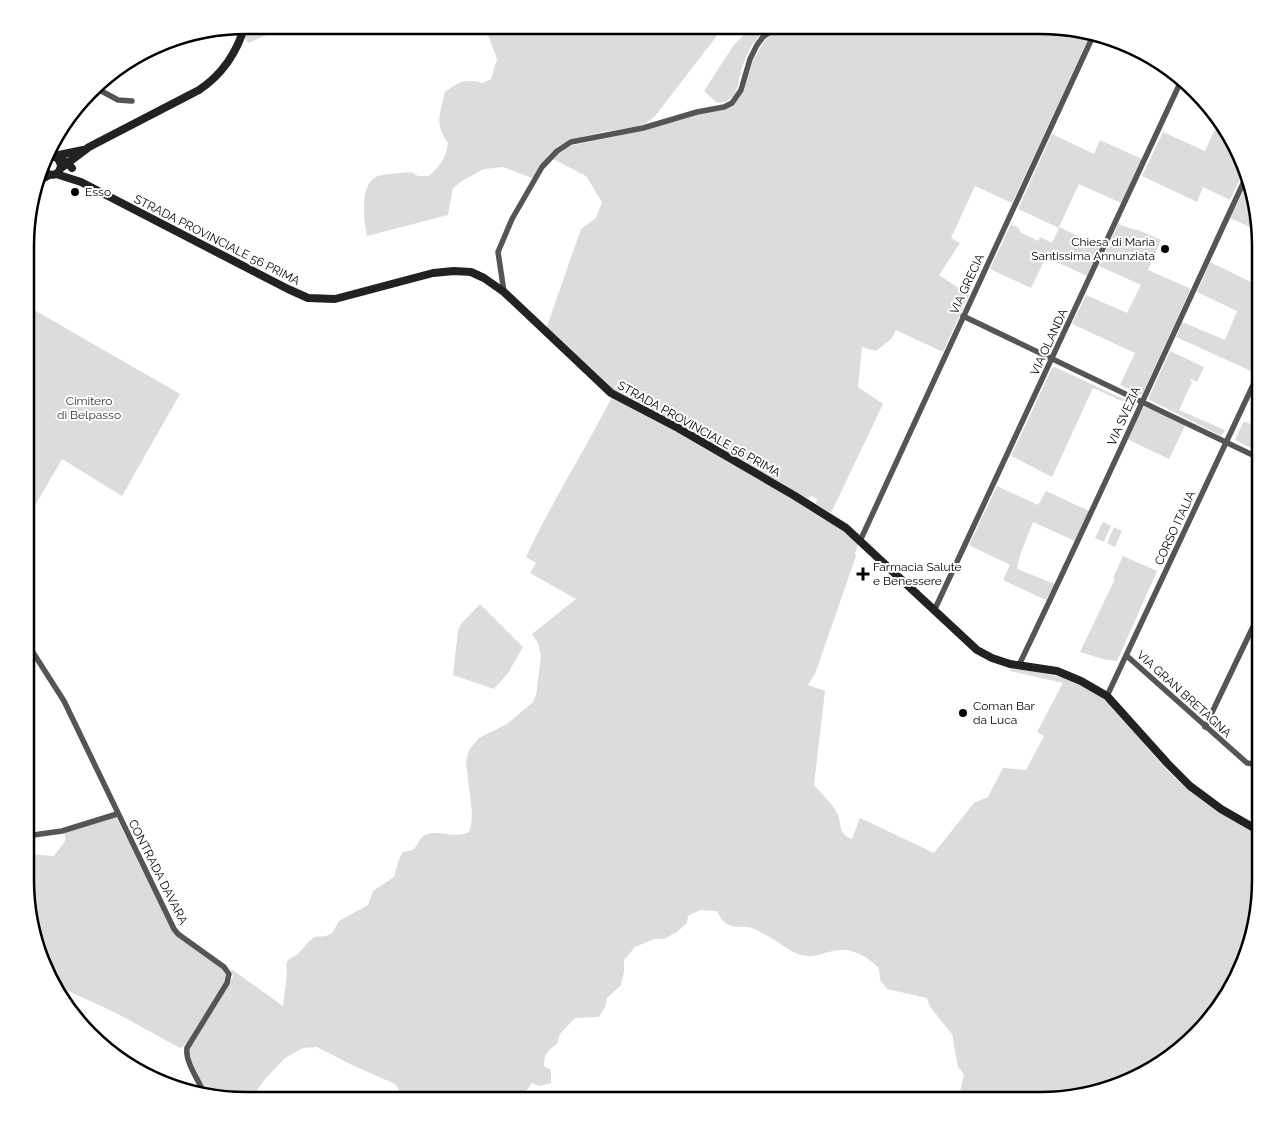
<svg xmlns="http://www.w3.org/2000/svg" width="1286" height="1126" viewBox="0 0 1286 1126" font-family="Raleway,sans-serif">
	<rect width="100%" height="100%" fill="#fff"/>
	<!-- green -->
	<g fill="#dcdcdc">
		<polygon points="251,25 272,25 267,35 248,43 245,38"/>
		<path d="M475,25h244l-3,12 -61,79 -7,6 -9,4c-22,4 -67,9 -83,22 -10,7 -16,20 -24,30l-29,-11 -19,2 -22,12 -9,7 -5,27 -81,21c-3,-15 -8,-50 9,-59 4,-3 28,-4 35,-5l7,4h11c11,-10 17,-18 19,-33 -14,-19 -8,-29 -3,-51 14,-11 21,-14 38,-9l8,-4 6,-20 -10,-27z"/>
		<path d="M753,25h19c-14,9 -22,21 -28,37 -7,16 -3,41 -27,41l-13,-12 29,-45z"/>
		<polygon points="784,25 1055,25 1090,35 1012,203 975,186 951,238 960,243 939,275 969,295 943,352 896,330 891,339 876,351 862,347 858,387 883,404 831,513 816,504 817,499 812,496 807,498 613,390 546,329 581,229 596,218 602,202 586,176 553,159 560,151 570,146 645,130 699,114 723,110 733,105 744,90 753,60 765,40"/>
		<polygon points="1219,120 1244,161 1246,167 1230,200 1203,187 1197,202 1142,176 1163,132 1205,151"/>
		<polygon points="1052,134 1094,154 1100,140 1142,159 1121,203 1079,184 1059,227 1101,247 1087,276 1046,257 1031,288 990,269 1011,224 1019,228 1020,232 1038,241 1040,237 1052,243 1059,228 1018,209"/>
		<polygon points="1249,180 1261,231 1261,232 1230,218"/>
		<polygon points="1118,224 1132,229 1138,230 1161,240 1148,270 1189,288 1190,290 1142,395 1120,385 1135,353 1072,324 1086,295 1127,313 1141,285 1099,266"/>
		<polygon points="1261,261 1261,352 1251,371 1176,337 1182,322 1225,340 1237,311 1197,292 1210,262 1251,282"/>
		<polygon points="29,307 180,394 122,496 62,459 36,504 28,499"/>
		<polygon points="1170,351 1204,367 1197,382 1191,379 1190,381 1192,382 1179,410 1225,430 1221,436 1148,399"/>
		<polygon points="1055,367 1136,405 1135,407 1093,388 1052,477 1011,456 1052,368"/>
		<path d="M612,397c58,30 115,62 170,96 26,15 54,30 76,51l-3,10 1,2 -41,118 -7,11 17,6 -11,94c7,8 18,18 23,28 5,8 0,21 15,26l8,-21 74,35 40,-50 14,-6 15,-29 23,2 18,-34 -7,-4 26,-49 -53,-12v-2c41,3 79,11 108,43 18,19 33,42 52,61 28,27 58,44 91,63v45l-23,97 -52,68 -61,38 -70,17h-97l6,-27 -6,-7 -2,-10 -4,-23 -22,-27 -3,-9 -40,-9 -7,-9 -1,-12c-13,-12 -27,-21 -45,-17 -9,1 -18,6 -27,5 -16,-1 -30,-17 -45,-23 -4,-2 -9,-5 -14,-6 -7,-1 -13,1 -19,-2 -7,-3 -9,-8 -12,-14l-17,-1 -12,6 -1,7 -10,9 -13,7h-10l-19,8 -11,13v12l-3,13 -14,13 -2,9 -6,10 -24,1 -15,16 -3,10c-9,6 -13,10 -13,22l7,4v13l-11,3 -8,-3 -14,18h-111l-12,-17 -45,-20 -33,-17 -14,1 -18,10 -20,21 -16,22 -43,-8 -15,-33 -2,-12 44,-71 -2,-8 52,37 4,-33 -1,-8 2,-5 10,-6 12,-14 5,-3 11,-1 6,-3 7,-12 29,-16 5,-14 21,-14 5,-18 4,-7 10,-2c3,-3 6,-10 9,-13 14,-10 29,3 47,-5l2,-6 1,-13 -6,-51 3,-12 10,-12 28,-14 26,-22 3,-7 5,-39 -3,-13 -6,-9 44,-35 -46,-26 6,-10 -10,-6c26,-55 58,-106 86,-160z"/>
		<polygon points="1145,407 1177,420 1185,426 1169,459 1127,439 1140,409"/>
		<polygon points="1244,421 1261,429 1261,453 1235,440"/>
		<polygon points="997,486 1038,505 1046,491 1089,511 1075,541 1033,522 1020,555 1017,569 1055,584 1046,600 1003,580 1010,565 969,545"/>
		<polygon points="1103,522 1111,526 1104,542 1095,538"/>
		<polygon points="1114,527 1122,531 1115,547 1107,543"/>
		<polygon points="1123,556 1157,571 1117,661 1102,659 1080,652 1115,579 1113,578"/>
		<polygon points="480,604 523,647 508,673 494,689 453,675 458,631 461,624"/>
		<polygon points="116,817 168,922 224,968 226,972 225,981 188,1041 184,1046 180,1048 116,1013 53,984 42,965 25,895 26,854 54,856 65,841 65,833"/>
	</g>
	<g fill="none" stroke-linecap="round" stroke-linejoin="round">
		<!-- street -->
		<g stroke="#555" stroke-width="5.5">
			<polyline points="94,87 118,100 132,101"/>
			<polyline points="504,292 498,252 512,219 542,167 557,151 571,142 643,128 697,112 724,107 732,103 741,90 750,59 757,45 763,37 780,25"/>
			<polyline points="963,316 1261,459"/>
			<polyline points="860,541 1093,36"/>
			<polyline points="934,611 1181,81"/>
			<path d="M27,643l37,58 110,228 4,5 46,33 5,7 -2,9 -40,65c-2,14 11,31 17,45"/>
			<polyline points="1127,656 1247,763 1254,764 1261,755"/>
			<path d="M1019,665c78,-162 152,-327 228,-490"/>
			<polyline points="1107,696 1261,368"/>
			<polyline points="1205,727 1261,610"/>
			<polyline points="26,836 62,831 117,814"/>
		</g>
		<!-- secondary -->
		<g stroke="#222" stroke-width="8">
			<polyline points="54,156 83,150"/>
			<path d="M46,158c9,-4 20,3 26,10"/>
			<path d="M42,168c6,10 18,9 19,-3l-3,-7"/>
			<path d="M61,168l28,-21 110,-57c24,-16 38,-37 46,-65"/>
			<polyline points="56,174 81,182 288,289 308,298 335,299 433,273 454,271 471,272 484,278 504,292 611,393 678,428 795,496 846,528 977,650 992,658 1010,664 1057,671 1081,681 1107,696 1168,764 1190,786 1221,809 1261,832"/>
			<polyline points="37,182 49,175"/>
		</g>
	</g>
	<!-- markers -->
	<g fill="#000" stroke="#fff" stroke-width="2">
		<circle cx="75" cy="192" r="5"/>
		<circle cx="1165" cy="249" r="5"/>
		<path d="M860.5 566.5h5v5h5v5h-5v5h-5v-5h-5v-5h5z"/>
		<circle cx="963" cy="713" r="5"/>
	</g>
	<g text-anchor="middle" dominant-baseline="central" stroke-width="4" stroke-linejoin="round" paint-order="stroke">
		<!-- poi labels -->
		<g font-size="12" fill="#000" stroke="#fff" text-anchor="start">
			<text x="85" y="192">Esso</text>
			<text x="1155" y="242" text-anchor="end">Chiesa di Maria<tspan x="1155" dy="14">Santissima Annunziata</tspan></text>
			<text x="873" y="567">Farmacia Salute<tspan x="873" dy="14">e Benessere</tspan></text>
			<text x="973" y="706">Coman Bar<tspan x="973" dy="14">da Luca</tspan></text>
		</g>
		<!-- street labels -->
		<g font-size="12" fill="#000" stroke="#fff">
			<text transform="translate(217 240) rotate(27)">STRADA PROVINCIALE 56 PRIMA</text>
			<text transform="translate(967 284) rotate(-65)">VIA GRECIA</text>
			<text transform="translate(1049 342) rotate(-65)">VIA OLANDA</text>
			<text transform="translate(1124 416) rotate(-66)">VIA SVEZIA</text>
			<text transform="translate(699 429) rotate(29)">STRADA PROVINCIALE 56 PRIMA</text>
			<text transform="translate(1175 528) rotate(-65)">CORSO ITALIA</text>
			<text transform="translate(1184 694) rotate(42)">VIA GRAN BRETAGNA</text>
			<text transform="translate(158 872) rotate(63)">CONTRADA DAVARA</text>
		</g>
		<!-- park labels -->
		<g font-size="12" fill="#333" stroke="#fff">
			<text x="89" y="401">Cimitero<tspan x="89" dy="14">di Belpasso</tspan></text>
		</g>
	</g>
	<!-- crop -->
	<path d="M0 0H1286V1126H0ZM246 34H1040A212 212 0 0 1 1252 246V880A212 212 0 0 1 1040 1092H246A212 212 0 0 1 34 880V246A212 212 0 0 1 246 34Z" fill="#fff" fill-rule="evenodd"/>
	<path fill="none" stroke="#000" stroke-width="2.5" d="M246 34H1040A212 212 0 0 1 1252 246V880A212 212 0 0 1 1040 1092H246A212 212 0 0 1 34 880V246A212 212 0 0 1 246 34Z"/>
</svg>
